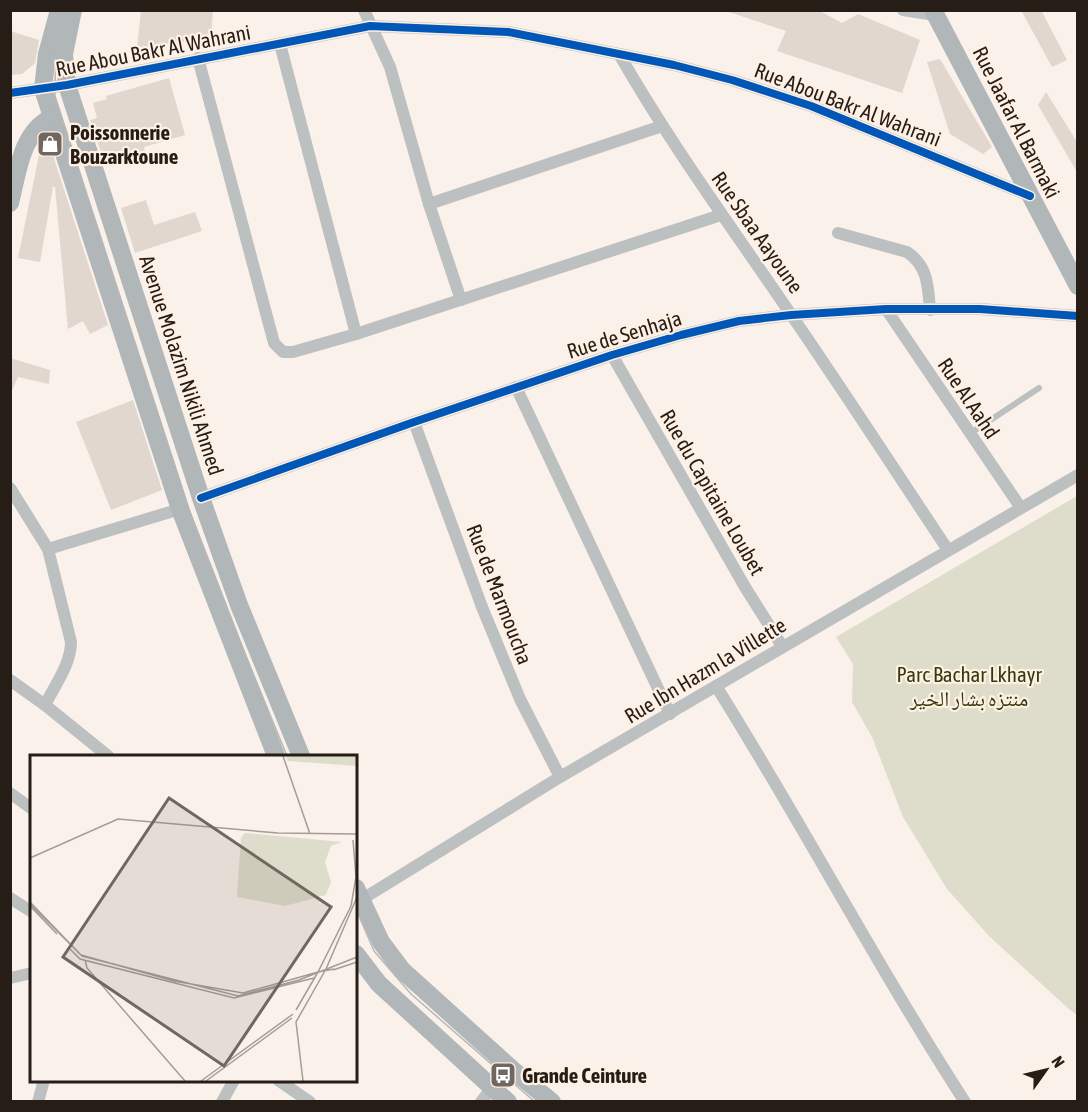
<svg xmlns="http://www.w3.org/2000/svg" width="1088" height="1112" viewBox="0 0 1088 1112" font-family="'Asap Condensed','Noto Naskh Arabic',sans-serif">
	<rect width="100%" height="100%" fill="#f9f1ea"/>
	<!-- green -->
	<polygon fill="#deddcc" points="1077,496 1077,1015 1070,1010 989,936 947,889 903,817 872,737 852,702 853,664 836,637"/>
	<!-- building -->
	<g fill="#e1d7cf">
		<polygon points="141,10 213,10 211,38 137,48"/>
		<polygon points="729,10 818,10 842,23 858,14 920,40 902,93 777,51 786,31 729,12"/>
		<polygon points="1021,10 1041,10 1067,60 1052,67"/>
		<polygon points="10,31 39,40 35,63 22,74 10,75"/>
		<polygon points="940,59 992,147 983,154 950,134 927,62"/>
		<polygon points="169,78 185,135 144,147 145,152 105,164 90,120 97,118 93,103 107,99 106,96"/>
		<polygon points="1046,92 1077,142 1077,172 1038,105"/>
		<polygon points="42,140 48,140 108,325 90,334 83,321 68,329 55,187 53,187 40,262 18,258"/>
		<polygon points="146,200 154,225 195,212 202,231 135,253 121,208"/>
		<polygon points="10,358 50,370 49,384 18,377 10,395"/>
		<polygon points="133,400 162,490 111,510 76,422"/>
	</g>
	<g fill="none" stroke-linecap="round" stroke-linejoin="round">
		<!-- lane -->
		<polyline stroke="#bcc0c1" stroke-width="6" points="971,433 1039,388"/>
		<!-- street -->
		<g stroke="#bcc0c1" stroke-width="12">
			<polyline points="364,10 390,67 429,204 461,300"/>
			<polyline points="903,10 935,15"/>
			<polyline points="280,44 356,334"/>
			<path d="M619,54c52,91 114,175 173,262 53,77 104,156 156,234"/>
			<polyline points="198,58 274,343 283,352 293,352 356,334 721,215"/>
			<polyline points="10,93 67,85 370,26 508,32 674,65 732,80 811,106 1030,196"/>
			<polyline points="429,204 662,126"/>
			<path d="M838,233l69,19c21,14 21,34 23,58"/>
			<polyline points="886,309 1021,508"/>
			<polyline points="612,355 745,587 782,646"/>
			<polyline points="516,387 670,714"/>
			<polyline points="414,422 482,607 520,699 560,777"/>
			<path d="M10,488l38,61 23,93c0,22 -16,43 -26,63"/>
			<polyline points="201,498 414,422 612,355 681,335 739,321 791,315 886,309 980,309 1078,316"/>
			<polyline points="48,549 180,509"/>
			<polyline points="10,680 45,705 108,756"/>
			<path d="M716,686c86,137 161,280 249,416"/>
			<polyline points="10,793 32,809"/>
			<polyline points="10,898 32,912"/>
			<polyline points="356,903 560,777 1078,475"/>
			<polyline points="10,978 32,973"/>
			<polyline points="278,1080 310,1102"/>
			<polyline points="38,1102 44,1080"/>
			<polyline points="222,1102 234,1080"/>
			<polyline points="481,1102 492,1087"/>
		</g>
		<!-- secondary -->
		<g stroke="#b1b6b8" stroke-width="18">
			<polyline points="59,10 47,54 43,89 180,509 276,756"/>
			<polyline points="73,10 64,54 67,85 201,498 239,605 301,756"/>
			<polyline points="933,10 1078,286"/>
			<path d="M10,203c8,-31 11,-72 43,-86"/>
			<polyline points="356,888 381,942 402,970 514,1071 552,1102"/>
			<polyline points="356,954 379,984 508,1102"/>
		</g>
		<!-- tram -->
		<g stroke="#b8b7b5" stroke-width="1.5">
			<path d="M65,10c-7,29 -11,56 -10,86l135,416 30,81 67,163"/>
			<polyline points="82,147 212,547"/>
			<polyline points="356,909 374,951 411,994 535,1102"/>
		</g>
		<!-- cycleway casing -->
		<g stroke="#fff0e4" stroke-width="11">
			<g id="cycleway">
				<polyline points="10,93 67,85 370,26 508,32 674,65 732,80 811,106 1030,196"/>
				<polyline points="201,498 414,422 612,355 681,335 739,321 791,315 886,309 980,309 1078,316"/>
			</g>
		</g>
		<!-- cycleway -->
		<use href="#cycleway" stroke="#0057b8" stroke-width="8"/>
	</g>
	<!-- icons -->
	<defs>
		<g id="shop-square" transform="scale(1.35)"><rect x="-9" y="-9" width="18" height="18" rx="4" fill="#706760" stroke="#fff0e4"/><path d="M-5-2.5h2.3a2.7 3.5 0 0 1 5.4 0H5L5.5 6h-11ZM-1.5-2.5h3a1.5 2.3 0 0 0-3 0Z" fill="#fff"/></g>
		<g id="bus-square" transform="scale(1.35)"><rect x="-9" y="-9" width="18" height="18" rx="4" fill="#706760" stroke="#fff0e4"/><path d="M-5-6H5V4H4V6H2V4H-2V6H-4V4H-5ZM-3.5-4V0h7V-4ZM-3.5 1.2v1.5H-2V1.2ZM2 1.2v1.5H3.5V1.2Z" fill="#fff"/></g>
	</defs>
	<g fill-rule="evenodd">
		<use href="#shop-square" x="50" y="144"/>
		<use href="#bus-square" x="503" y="1075"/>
	</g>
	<g text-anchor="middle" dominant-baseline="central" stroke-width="4.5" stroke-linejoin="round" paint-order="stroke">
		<!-- street labels -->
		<g font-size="21" fill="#261d16" stroke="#fff0e4">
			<text transform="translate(153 50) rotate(-11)">Rue Abou Bakr Al Wahrani</text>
			<text transform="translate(848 104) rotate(21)">Rue Abou Bakr Al Wahrani</text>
			<text transform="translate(1017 122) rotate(63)">Rue Jaafar Al Barmaki</text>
			<text transform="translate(758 232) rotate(55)">Rue Sbaa Aayoune</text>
			<text transform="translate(624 334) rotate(-17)">Rue de Senhaja</text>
			<text transform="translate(182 365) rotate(72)">Avenue Molazim Nikili Ahmed</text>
			<text transform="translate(969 398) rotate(56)">Rue Al Aahd</text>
			<text transform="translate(713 492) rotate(60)">Rue du Capitaine Loubet</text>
			<text transform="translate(500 594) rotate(69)">Rue de Marmoucha</text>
			<text transform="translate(705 670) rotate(-31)">Rue Ibn Hazm la Villette</text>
		</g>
		<!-- poi labels -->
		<g font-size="21" font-weight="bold" fill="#261d16" stroke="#fff0e4" text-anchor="start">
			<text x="70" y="132">Poissonnerie<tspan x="70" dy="24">Bouzarktoune</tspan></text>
			<text x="522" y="1075">Grande Ceinture</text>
		</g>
		<!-- park labels -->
		<g font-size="21" fill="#333a0c" stroke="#fff0e4">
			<text x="969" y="674">Parc Bachar Lkhayr<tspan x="969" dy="24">منتزه بشار الخير</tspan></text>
		</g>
	</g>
	<!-- overview -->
	<g transform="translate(30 755)">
		<rect width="327" height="327" fill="#f9f1ea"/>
		<path d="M256,1h71v10l-69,-5zM215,78l97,9 -11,4 -6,16 6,20 -5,13 -41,11 -48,-9 4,-59z" fill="#deddcc"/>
		<path fill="none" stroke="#a59c95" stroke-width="1.5" d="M253,1l27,78M0,103l88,-39 160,14 79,1M0,147l51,53 93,26 69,12 75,-21 33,-66 5,-29 -3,-37M0,149l52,52 156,40 61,-16 58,-23M0,151l27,28M40,194l10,10 154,39 80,-20M55,205l2,8 98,113M296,214l31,-72M303,215l24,-8M266,255l22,-38 16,-3M171,326l92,-67M176,326l86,-63M273,326l-7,-59 30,-53"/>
		<path fill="#706760" fill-opacity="0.15" stroke="#706760" stroke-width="3" d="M139,43l162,109 -107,159 -161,-109z"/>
		<rect width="327" height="327" fill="none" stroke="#261d16" stroke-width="3"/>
	</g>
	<!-- border -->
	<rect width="1088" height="1112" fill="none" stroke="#261d16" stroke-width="24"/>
	<!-- north arrow -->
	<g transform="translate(1046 1070) rotate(56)" stroke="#fff0e4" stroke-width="4.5" paint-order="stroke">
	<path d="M0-4.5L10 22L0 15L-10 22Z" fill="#261d16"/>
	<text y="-9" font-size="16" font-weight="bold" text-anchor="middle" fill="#261d16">N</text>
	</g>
</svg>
